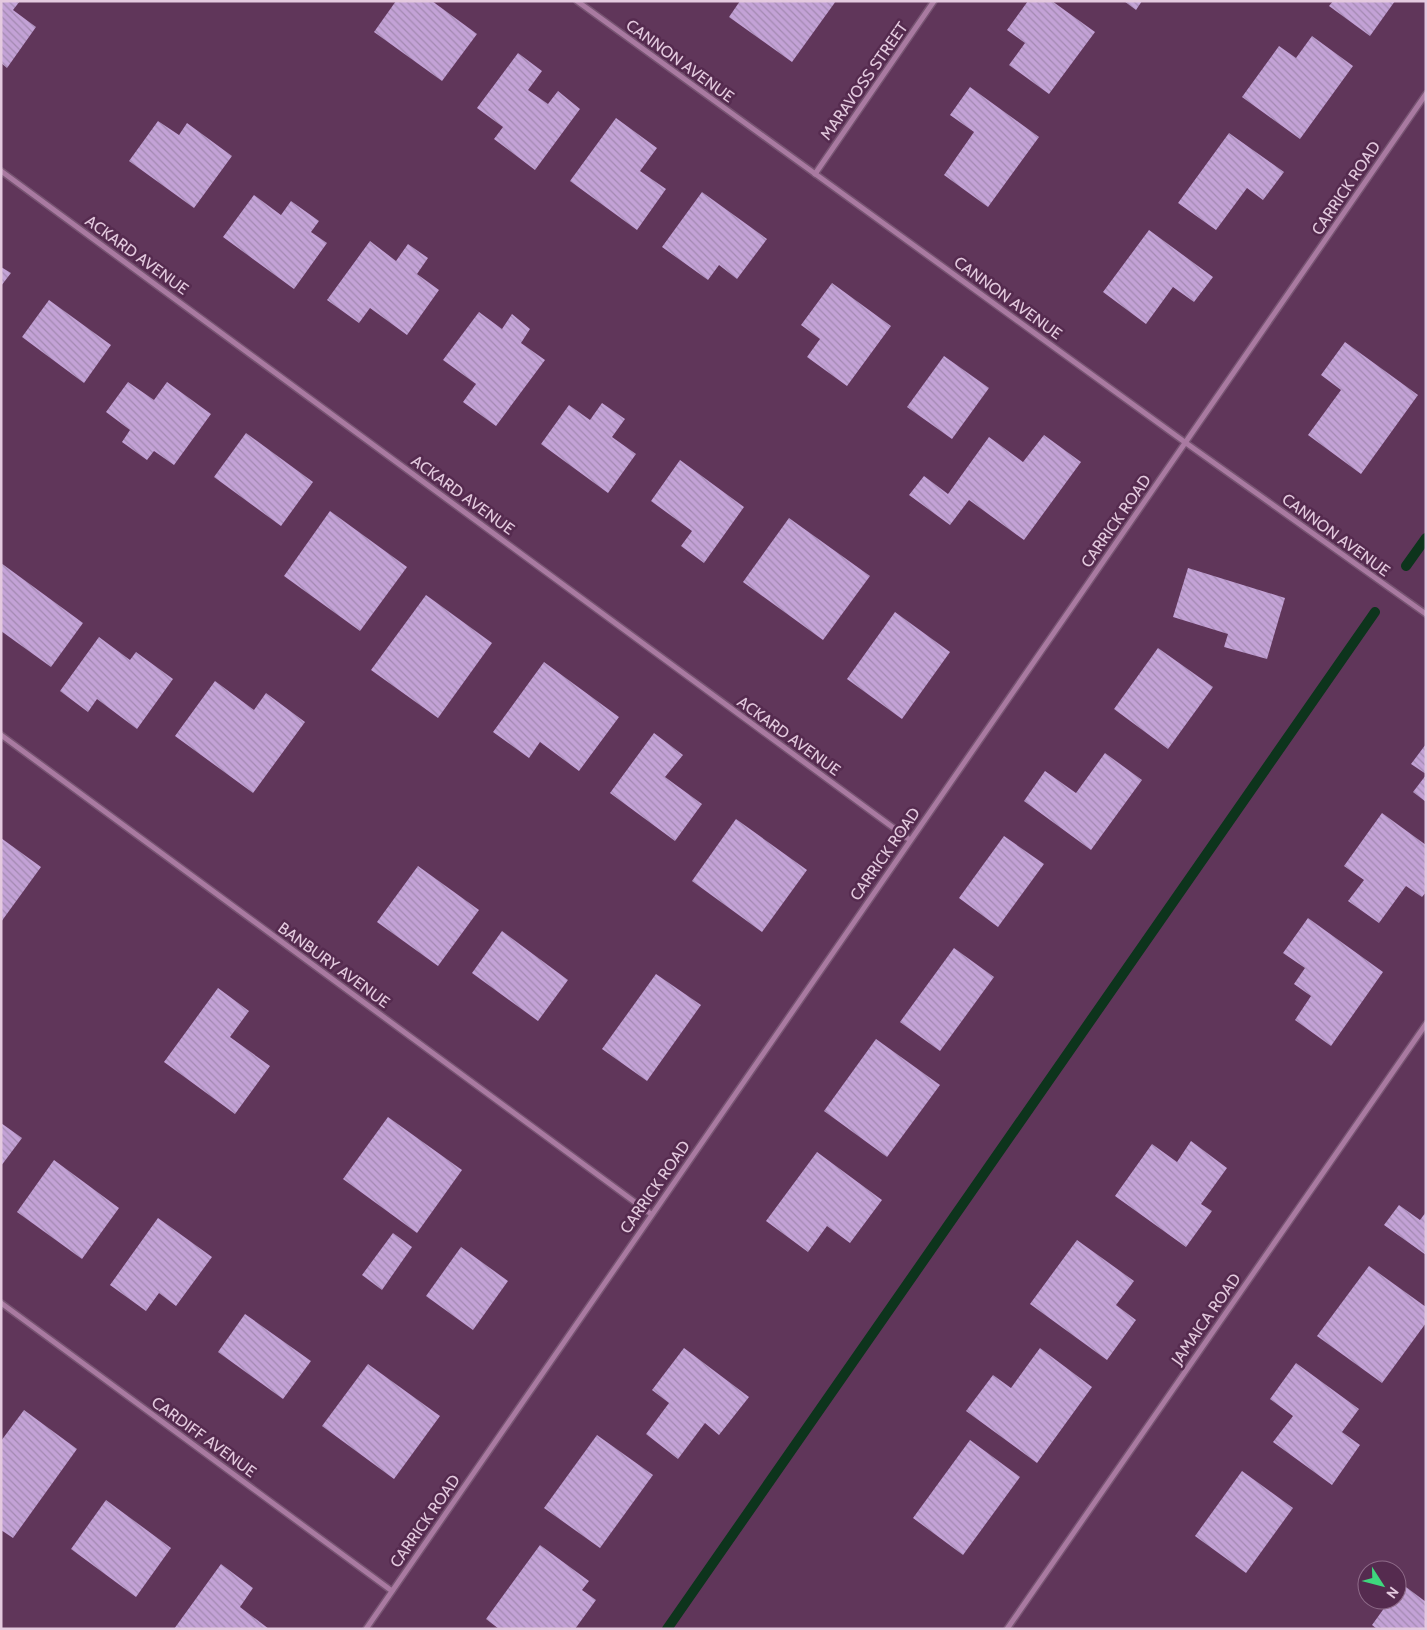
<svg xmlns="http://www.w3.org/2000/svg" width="1427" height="1630" viewBox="0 0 1427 1630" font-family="Cabin,sans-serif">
	<defs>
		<pattern id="building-back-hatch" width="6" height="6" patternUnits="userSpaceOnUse" patternTransform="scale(1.25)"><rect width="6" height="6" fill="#c3a2d6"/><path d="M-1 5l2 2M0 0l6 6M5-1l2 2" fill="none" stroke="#a389b1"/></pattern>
	</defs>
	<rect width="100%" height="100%" fill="#60365a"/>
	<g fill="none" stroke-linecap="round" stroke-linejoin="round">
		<!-- stream -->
		<g stroke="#0d341c" stroke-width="10">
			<polyline points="1406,566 1426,538"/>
			<polyline points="667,1629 1375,612"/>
		</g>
	</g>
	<!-- building -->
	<g fill="url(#building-back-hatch)">
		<polygon points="1,1 20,1 13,10 36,27 7,68 1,63"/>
		<polygon points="396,1 432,1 477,34 442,81 374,32"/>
		<polygon points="740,1 836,1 792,62 729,17"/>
		<polygon points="1028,1 1052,1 1095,32 1049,94 1009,65 1025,43 1007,30"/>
		<polygon points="1124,1 1142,1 1136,10"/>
		<polygon points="1333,1 1395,1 1370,36 1329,6"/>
		<polygon points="1312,36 1353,66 1300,139 1242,97 1279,46 1296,58"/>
		<polygon points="518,53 542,71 528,90 548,104 558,91 580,109 535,170 494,139 503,127 477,108"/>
		<polygon points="970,87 1039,137 988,207 944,175 974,132 950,115"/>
		<polygon points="616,118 657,148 640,171 666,189 637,230 570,181"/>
		<polygon points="158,121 179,135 187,123 232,156 194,208 129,161"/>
		<polygon points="1229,133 1284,172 1263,200 1247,188 1216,230 1178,203"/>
		<polygon points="702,192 767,239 737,279 719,265 708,280 662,247"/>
		<polygon points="254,195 281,215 291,201 319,221 311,232 327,243 294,289 223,237"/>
		<polygon points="1149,230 1213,277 1194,302 1173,287 1146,324 1103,292"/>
		<polygon points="370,241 396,261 408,244 428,258 417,274 439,290 407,335 370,308 359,323 327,300"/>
		<polygon points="1,267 11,273 1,286"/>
		<polygon points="832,283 891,326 847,386 807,357 820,339 801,325"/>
		<polygon points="49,300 111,345 84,383 22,337"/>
		<polygon points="479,312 502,329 512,314 530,329 521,343 545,360 496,426 463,402 476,384 443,360"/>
		<polygon points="1345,342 1418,395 1361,474 1308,435 1341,390 1321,375"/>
		<polygon points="944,356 989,388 952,439 907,407"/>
		<polygon points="128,382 154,400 167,382 211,414 174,465 154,451 147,460 122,442 130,430 106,412"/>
		<polygon points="602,403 625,419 612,437 636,454 608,493 541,444 569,405 590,420"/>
		<polygon points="246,433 313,482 281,526 214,477"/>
		<polygon points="1044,435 1081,462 1024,540 969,500 950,525 909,495 924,476 948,494 989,437 1023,462"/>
		<polygon points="680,460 744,507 704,563 681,546 692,531 651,501"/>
		<polygon points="330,511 407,567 360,631 284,576"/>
		<polygon points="789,518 870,576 823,640 743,582"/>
		<polygon points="1,563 83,623 51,667 1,631"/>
		<polygon points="1188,568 1285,598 1267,659 1224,647 1228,634 1173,617"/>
		<polygon points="426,595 492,643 438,718 371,670"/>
		<polygon points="895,612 950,652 902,719 847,679"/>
		<polygon points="99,637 130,660 136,652 173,679 137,729 97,699 88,712 60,691"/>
		<polygon points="1158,648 1213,687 1168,749 1114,709"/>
		<polygon points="544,662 619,717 579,771 540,742 529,758 493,732"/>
		<polygon points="215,681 254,710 266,693 305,722 253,793 175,736"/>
		<polygon points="654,733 683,755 665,777 702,804 675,841 610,793"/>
		<polygon points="1426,744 1426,774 1411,764"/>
		<polygon points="1105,753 1142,780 1091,850 1024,801 1045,771 1076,793"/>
		<polygon points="1426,775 1426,802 1413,792"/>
		<polygon points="1382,813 1426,845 1426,892 1422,897 1406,886 1379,923 1348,901 1364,880 1344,866"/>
		<polygon points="736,819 807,870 762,932 692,881"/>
		<polygon points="1004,836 1044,864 998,927 959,898"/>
		<polygon points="1,838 41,867 1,922"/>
		<polygon points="418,866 479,910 438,966 377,922"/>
		<polygon points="1308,918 1383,972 1331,1046 1295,1020 1311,996 1294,984 1305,968 1283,953"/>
		<polygon points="502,931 568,980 538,1021 472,973"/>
		<polygon points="954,948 994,977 940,1051 900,1022"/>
		<polygon points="656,974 701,1005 647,1081 602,1049"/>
		<polygon points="218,988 249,1011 230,1037 270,1066 235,1114 164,1062"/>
		<polygon points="876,1039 940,1085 887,1157 824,1111"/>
		<polygon points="388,1117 462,1170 417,1233 343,1179"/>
		<polygon points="1,1123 22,1138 1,1166"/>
		<polygon points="1191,1141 1227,1168 1201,1204 1212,1211 1186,1247 1115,1196 1152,1144 1177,1162"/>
		<polygon points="817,1152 882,1200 850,1243 827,1226 808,1252 766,1221"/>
		<polygon points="54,1160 119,1208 82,1259 17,1212"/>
		<polygon points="1399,1205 1420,1220 1426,1212 1426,1255 1384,1225"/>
		<polygon points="158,1218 212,1257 176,1306 159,1293 146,1311 110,1285"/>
		<polygon points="393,1233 412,1247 382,1290 362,1275"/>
		<polygon points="1077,1240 1134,1281 1116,1305 1136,1320 1107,1360 1030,1304"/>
		<polygon points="461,1247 508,1281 473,1330 426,1296"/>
		<polygon points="1369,1266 1426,1307 1426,1323 1382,1383 1317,1336"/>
		<polygon points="245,1314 311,1361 283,1399 218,1352"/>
		<polygon points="684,1348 749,1397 719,1435 705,1423 678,1459 646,1434 669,1403 652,1390"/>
		<polygon points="1040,1348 1092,1387 1037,1463 966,1411 993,1375 1011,1388"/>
		<polygon points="1296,1363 1359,1409 1342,1432 1360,1445 1332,1485 1273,1442 1293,1416 1270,1399"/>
		<polygon points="368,1364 440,1416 394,1479 322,1426"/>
		<polygon points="24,1410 77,1449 13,1538 1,1530 1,1441"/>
		<polygon points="597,1435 653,1475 600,1548 544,1508"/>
		<polygon points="970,1440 1020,1477 963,1555 913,1518"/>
		<polygon points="1242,1471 1293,1508 1246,1573 1195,1536"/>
		<polygon points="106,1500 171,1548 136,1597 71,1549"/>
		<polygon points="540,1545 589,1581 582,1590 596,1600 575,1629 499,1629 486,1619"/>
		<polygon points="221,1564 253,1588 240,1607 269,1629 174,1629"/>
		<polygon points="1402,1584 1426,1602 1426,1629 1377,1629 1372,1625 1390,1600 1397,1600 1397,1591"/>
	</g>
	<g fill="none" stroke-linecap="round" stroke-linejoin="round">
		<!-- minor casing -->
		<g stroke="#775472" stroke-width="8">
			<g id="minor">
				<polyline points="577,1 1186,443 1426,614"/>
				<polyline points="1,171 910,840"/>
				<polyline points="815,174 934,1"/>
				<polyline points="1,735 651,1214"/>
				<polyline points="1,1303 392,1591"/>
				<polyline points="366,1629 1426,94"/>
				<polyline points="1007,1629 1426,1024"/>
			</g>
		</g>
		<!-- minor -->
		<use href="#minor" stroke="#a97aa1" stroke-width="5"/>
	</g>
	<g text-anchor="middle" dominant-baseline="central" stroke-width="5" stroke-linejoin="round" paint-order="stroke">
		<!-- street labels -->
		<g font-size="16" fill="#e4cadf" stroke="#552b4f">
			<text transform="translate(680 61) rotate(36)">CANNON AVENUE</text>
			<text transform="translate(864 81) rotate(-55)">MARAVOSS STREET</text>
			<text transform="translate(1346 188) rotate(-56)">CARRICK ROAD</text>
			<text transform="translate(137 255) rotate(36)">ACKARD AVENUE</text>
			<text transform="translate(1008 298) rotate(36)">CANNON AVENUE</text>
			<text transform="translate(463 495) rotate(36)">ACKARD AVENUE</text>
			<text transform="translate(1116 521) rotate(-55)">CARRICK ROAD</text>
			<text transform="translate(1336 535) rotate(36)">CANNON AVENUE</text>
			<text transform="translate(789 736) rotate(36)">ACKARD AVENUE</text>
			<text transform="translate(885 854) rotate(-55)">CARRICK ROAD</text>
			<text transform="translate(334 965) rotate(36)">BANBURY AVENUE</text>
			<text transform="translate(655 1187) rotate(-55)">CARRICK ROAD</text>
			<text transform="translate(1206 1319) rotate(-55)">JAMAICA ROAD</text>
			<text transform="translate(204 1437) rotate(36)">CARDIFF AVENUE</text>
			<text transform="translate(425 1521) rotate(-55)">CARRICK ROAD</text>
		</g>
	</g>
	<!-- border -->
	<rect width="1427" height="1630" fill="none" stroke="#e4cadf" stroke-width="5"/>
	<!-- north arrow -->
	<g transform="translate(1382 1585) rotate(126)"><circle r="24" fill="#552b4f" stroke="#8e6b89"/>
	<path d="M0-4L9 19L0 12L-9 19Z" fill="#3ed77d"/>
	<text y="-8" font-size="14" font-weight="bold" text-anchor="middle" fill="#e4cadf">N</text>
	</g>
</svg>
